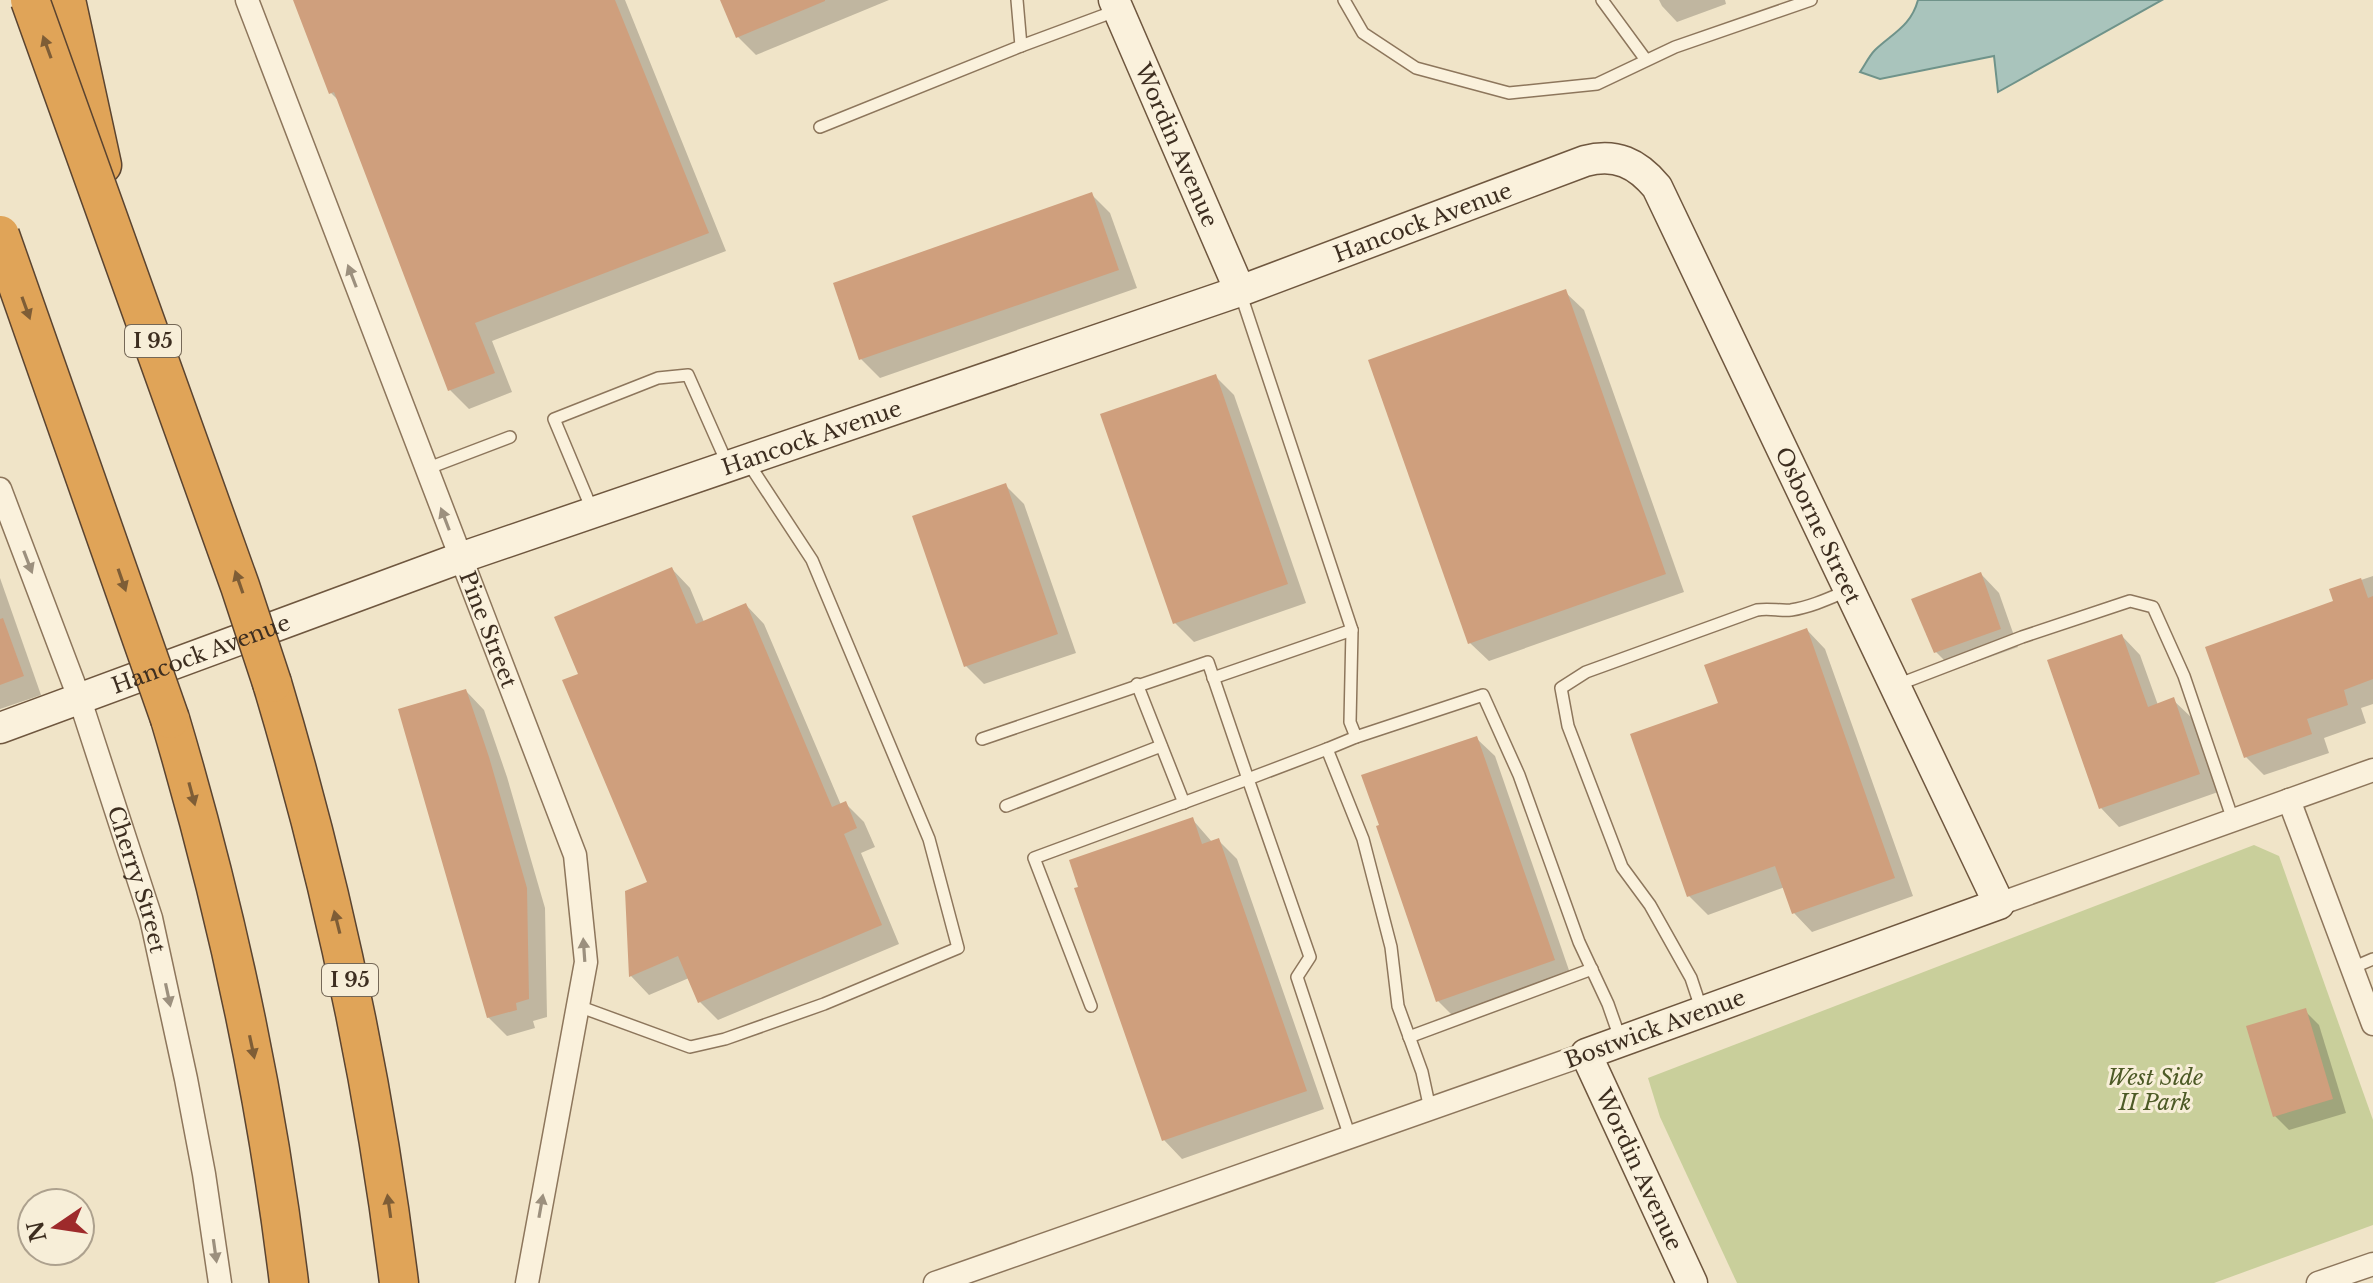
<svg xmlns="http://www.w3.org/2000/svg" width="2373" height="1283" viewBox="0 0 2373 1283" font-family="'Libre Baskerville',serif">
	<rect width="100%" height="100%" fill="#f0e4c8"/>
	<!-- green -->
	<polygon fill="#c9cf9b" points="2254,845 2279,856 2373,1120 2373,1225 2214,1283 1737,1283 1660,1117 1648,1078"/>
	<!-- water -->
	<path fill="#a9c4bc" stroke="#6f938a" stroke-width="2" d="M1918,0h244l-164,92 -4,-36 -114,23 -20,-7c5,-7 9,-16 15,-22 18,-17 36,-24 43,-50z"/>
	<!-- shadow -->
	<g fill="#0003">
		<polygon points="295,0 625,0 726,251 492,341 512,392 469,409 450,390 339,101 331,93"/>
		<polygon points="722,0 889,0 756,55 737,36"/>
		<polygon points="1659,0 1725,0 1726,4 1677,22 1662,6"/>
		<polygon points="1092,195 1110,213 1137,288 880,378 861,359"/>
		<polygon points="1565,292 1584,310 1684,592 1489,661 1470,643"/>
		<polygon points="1215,376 1234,395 1306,603 1194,642 1175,623 1103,415"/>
		<polygon points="1005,485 1024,504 1076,653 984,684 966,666"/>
		<polygon points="672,569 690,588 704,622 746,605 764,624 841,805 845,803 864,822 875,847 861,853 899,944 718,1020 699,1001 689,978 649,995 631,976 627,893 649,883 580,675"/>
		<polygon points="1981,574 1999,593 2018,647 1954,670 1936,652"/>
		<polygon points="2373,576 2373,704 2361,708 2366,723 2324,738 2329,753 2264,775 2246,757 2335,602 2331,590"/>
		<polygon points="0,578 41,695 0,709"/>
		<polygon points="1807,630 1825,649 1913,896 1812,932 1794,913 1785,887 1708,915 1689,896"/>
		<polygon points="2122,636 2140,655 2158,705 2173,700 2192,718 2218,792 2119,827 2101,808"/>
		<polygon points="466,691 484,710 507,777 545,908 547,1017 533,1021 535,1028 507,1036 488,1017"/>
		<polygon points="1476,738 1495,756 1572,979 1456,1019 1438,1001"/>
		<polygon points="1192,819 1212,842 1218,840 1237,859 1324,1109 1182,1159 1164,1140"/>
		<polygon points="2305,1011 2319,1025 2346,1113 2289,1130 2275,1116"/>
	</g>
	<!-- building -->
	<g fill="#cf9f7d">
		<polygon points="293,0 615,0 709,233 475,323 495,373 448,391 334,92 329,94"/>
		<polygon points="720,0 825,0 825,1 736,38"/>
		<polygon points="1092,192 1119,270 859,360 833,283"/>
		<polygon points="1566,289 1666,574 1468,644 1368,360"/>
		<polygon points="1216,374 1288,584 1173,624 1100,414"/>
		<polygon points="1006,483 1058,634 964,667 912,516"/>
		<polygon points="672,567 696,624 746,603 832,807 846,801 857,828 844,834 882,925 698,1003 678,956 629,977 625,891 647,882 562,680 578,674 554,617"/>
		<polygon points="1981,572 2001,629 1934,653 1911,599"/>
		<polygon points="2361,578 2368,598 2373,596 2373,679 2344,690 2348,705 2307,719 2312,734 2244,758 2205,647 2333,601 2329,589"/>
		<polygon points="3,618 24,676 0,685 0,619"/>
		<polygon points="1807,628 1895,878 1792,914 1775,866 1687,897 1630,734 1718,703 1704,665"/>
		<polygon points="2122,634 2148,707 2174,697 2200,774 2099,809 2047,660"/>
		<polygon points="466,689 489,757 527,888 529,999 516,1003 517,1010 487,1018 398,709"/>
		<polygon points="1477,736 1555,960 1436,1002 1376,826 1379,825 1361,775"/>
		<polygon points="1193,817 1202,844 1219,838 1307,1091 1162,1141 1074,888 1078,887 1069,860"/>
		<polygon points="2306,1008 2333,1099 2273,1117 2246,1026"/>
	</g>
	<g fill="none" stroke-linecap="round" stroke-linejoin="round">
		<!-- lane casing -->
		<g stroke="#8d765c" stroke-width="14">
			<g id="lane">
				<polyline points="1344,0 1363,33 1416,68 1509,93 1597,84 1675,47 1811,0"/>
				<polyline points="1602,0 1646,60"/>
				<polyline points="1021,46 1118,10"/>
				<polyline points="820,127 1021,46 1017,0"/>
				<polyline points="1240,292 1352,630 1350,722 1356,737"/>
				<polyline points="426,469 510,437"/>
				<polyline points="593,512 554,419 658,378 688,375 727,463"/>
				<polyline points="1213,678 1352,630"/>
				<polyline points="1137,684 1184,803"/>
				<polyline points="1897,685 2022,637 2130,601 2153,607 2184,676 2233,820"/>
				<polyline points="982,739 1208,662 1248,779 1034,858 1091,1006"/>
				<polyline points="1327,749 1248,779 1310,957 1297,977 1350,1137"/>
				<polyline points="1006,806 1161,746"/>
				<polyline points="2352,968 2373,959"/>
				<polyline points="578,1006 690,1047 725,1039 824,1004 958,948 929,839 812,560 747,461"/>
				<path d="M1702,1011l-11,-33 -41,-73 -28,-38 -54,-141 -7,-38 25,-16 171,-62c12,-2 23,1 34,0 20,-3 39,-12 58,-20"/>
				<polyline points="1409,1037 1592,969"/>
				<polyline points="1430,1109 1422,1072 1398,1006 1391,947 1363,839 1327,749 1356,737 1483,695 1519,775 1579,942 1608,1004 1621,1041"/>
			</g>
		</g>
		<!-- street casing -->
		<g stroke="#8d765c" stroke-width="25">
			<g id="street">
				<path id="s1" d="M247,0l328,855 11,107 -59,321"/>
				<path id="s2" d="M0,489l80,211 71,218 35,161 18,95 16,109"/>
				<polyline points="2289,800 2373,1024"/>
				<polyline points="1999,904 2373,770"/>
				<polyline points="935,1283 1586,1054"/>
				<polyline points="2318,1283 2373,1264"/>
			</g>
		</g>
		<!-- secondary casing -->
		<g stroke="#6f573f" stroke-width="33">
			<g id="secondary">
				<path id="s3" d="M1114,0l126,291"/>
				<path id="s4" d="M0,728l460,-170 780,-267 345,-130c31,-8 52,2 72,26l342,717 -413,150 106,229"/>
			</g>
		</g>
		<!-- highway casing -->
		<g stroke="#5b4430" stroke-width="41">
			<g id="highway">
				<polyline points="66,0 102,165"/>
				<path d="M272,683c59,197 102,396 127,600"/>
				<path d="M170,719c55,185 96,372 119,564"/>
			</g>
		</g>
		<!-- lane -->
		<use href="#lane" stroke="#faf1dc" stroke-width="11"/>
		<!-- street -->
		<use href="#street" stroke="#faf1dc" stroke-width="22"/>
		<!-- secondary -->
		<use href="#secondary" stroke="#faf1dc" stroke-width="30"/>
		<!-- highway -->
		<use href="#highway" stroke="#e0a458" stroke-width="38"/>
		<!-- highway-bridge casing -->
		<g stroke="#5b4430" stroke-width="41" stroke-linecap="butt">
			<g id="highway-bridge">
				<polyline points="30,0 240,586 272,683"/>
				<polyline points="0,235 170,719"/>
			</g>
		</g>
		<!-- highway-bridge -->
		<use href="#highway-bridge" stroke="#e0a458" stroke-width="38"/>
	</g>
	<!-- one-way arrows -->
	<defs><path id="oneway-solid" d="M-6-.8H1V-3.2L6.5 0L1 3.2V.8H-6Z" transform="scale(2)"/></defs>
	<g fill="#7e5d36">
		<use href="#oneway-solid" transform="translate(47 47) rotate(-110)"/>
		<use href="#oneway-solid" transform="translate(26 308) rotate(70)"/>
		<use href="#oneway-solid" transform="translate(122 580) rotate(71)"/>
		<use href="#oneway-solid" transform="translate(239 582) rotate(-109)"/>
		<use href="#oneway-solid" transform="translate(192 794) rotate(75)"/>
		<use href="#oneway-solid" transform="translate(337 922) rotate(-104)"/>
		<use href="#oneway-solid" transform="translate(252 1047) rotate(78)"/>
		<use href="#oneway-solid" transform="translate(389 1206) rotate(-98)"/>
	</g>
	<g fill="#9c907e">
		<use href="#oneway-solid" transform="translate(352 276) rotate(-111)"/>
		<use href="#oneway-solid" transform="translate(445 519) rotate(-111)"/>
		<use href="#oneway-solid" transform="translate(28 562) rotate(69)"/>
		<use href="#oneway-solid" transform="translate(584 950) rotate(-94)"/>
		<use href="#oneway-solid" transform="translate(168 995) rotate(78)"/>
		<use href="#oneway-solid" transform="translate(541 1206) rotate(-80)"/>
		<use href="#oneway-solid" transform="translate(215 1251) rotate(82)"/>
	</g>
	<g text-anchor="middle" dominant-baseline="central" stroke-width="6" stroke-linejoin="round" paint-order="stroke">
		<!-- shield labels -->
		<g fill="#f7eed8" stroke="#756857" stroke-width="2">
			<rect x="125" y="325" width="56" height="32" rx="6"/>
			<rect x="322" y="964" width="56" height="32" rx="6"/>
		</g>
		<g font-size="20" font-weight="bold" fill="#3d2e20">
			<text x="153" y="341">I 95</text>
			<text x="350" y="980">I 95</text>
		</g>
		<!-- street labels -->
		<g font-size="22" fill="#3d2e20" stroke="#f7eed8">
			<text stroke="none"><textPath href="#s3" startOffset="158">Wordin Avenue</textPath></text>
			<text stroke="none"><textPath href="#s4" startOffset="1510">Hancock Avenue</textPath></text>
			<text stroke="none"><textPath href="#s4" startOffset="862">Hancock Avenue</textPath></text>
			<text stroke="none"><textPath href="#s4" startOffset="2140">Osborne Street</textPath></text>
			<text stroke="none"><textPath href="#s1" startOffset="674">Pine Street</textPath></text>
			<text stroke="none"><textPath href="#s4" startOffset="214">Hancock Avenue</textPath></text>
			<text stroke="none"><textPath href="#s2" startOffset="414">Cherry Street</textPath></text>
			<text transform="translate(1655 1029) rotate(-20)">Bostwick Avenue</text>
			<text stroke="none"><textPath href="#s4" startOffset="3126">Wordin Avenue</textPath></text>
		</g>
		<!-- park labels -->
		<g font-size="22" font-style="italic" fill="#4d5a26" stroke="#f7eed8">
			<text x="2155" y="1077">West Side<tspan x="2155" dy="25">II Park</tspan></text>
		</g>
	</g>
	<!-- north arrow -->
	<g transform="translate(56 1227) rotate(257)"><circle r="38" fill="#f7eed8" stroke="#ada18e" stroke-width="2"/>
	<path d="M0-6L14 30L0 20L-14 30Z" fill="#9e2a2b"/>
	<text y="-12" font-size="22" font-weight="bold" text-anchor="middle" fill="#3d2e20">N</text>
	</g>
</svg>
